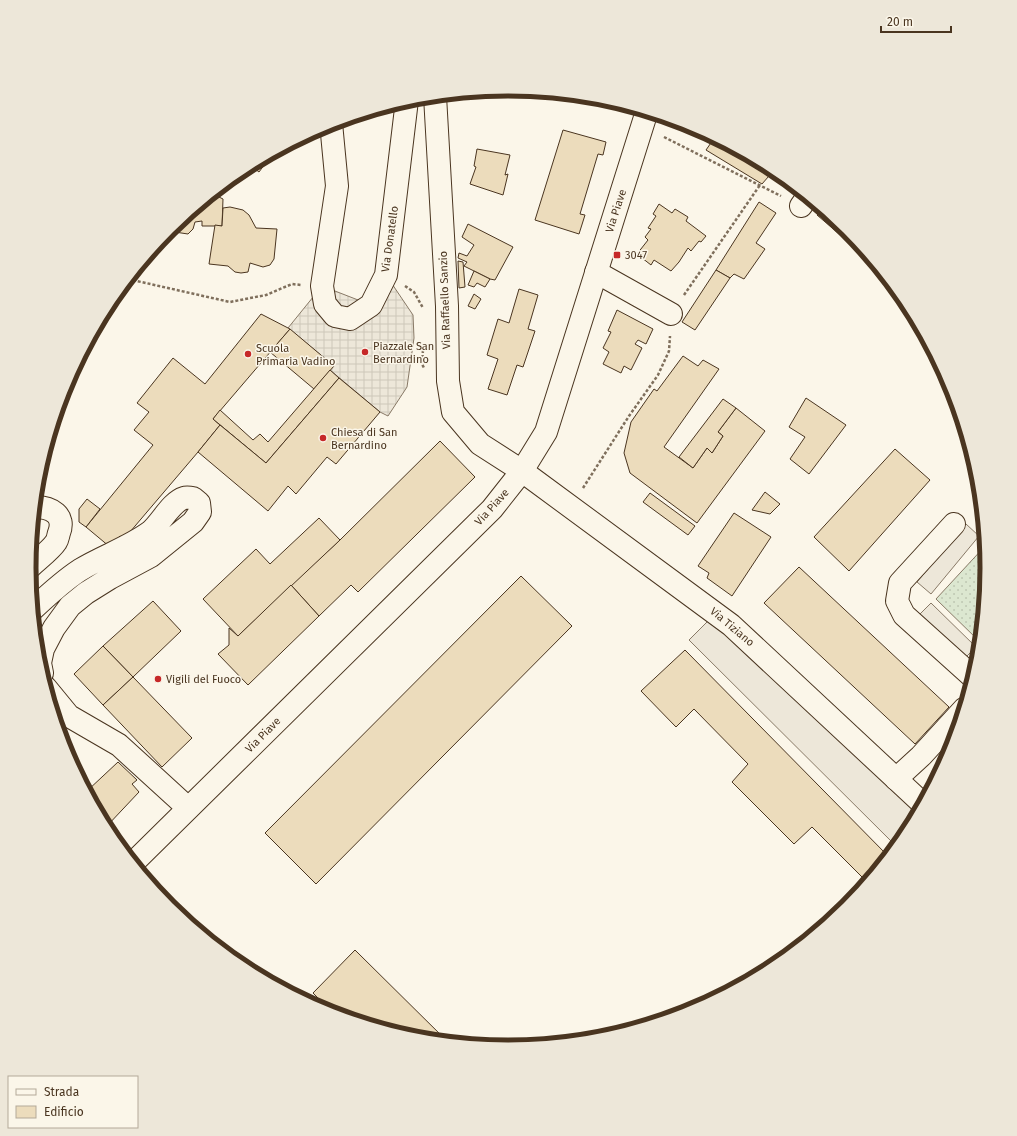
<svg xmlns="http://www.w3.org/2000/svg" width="1017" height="1136" viewBox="0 0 1017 1136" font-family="'Fira Sans',sans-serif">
	<defs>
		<pattern id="grass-dots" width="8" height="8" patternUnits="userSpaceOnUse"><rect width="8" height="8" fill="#dce7d0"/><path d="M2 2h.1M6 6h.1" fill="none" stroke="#bec7b2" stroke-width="1.8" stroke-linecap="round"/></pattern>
		<pattern id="plaza-grid" width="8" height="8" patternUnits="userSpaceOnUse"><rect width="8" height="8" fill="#ede7d9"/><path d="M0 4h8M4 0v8" fill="none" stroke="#cdc7ba"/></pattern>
	</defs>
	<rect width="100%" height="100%" fill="#fbf6e9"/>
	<!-- grass -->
	<polygon fill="url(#grass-dots)" stroke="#887966" points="986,545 988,568 981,639 979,641 936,599"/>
	<!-- parking -->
	<g fill="#ede7d9" stroke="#887966">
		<polygon points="966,524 979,536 931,594 917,582"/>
		<polygon points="931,603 976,647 964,659 919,615"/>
		<polygon points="716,613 923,804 907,835 897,847 689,640"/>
	</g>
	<!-- plaza -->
	<polygon fill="url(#plaza-grid)" stroke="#887966" points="386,275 413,315 414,338 407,387 388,416 380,412 330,370 334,366 288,328 322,286 371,305"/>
	<!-- building -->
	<g fill="#ecdcbc" stroke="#4a3520">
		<polygon points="563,130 606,142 603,155 598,154 580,214 585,215 579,234 535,220"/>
		<polygon points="715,137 775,169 762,184 706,150"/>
		<polygon points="477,149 510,155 505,175 508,174 503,195 470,184 476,167 474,166"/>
		<polygon points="273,153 259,172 250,165"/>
		<polygon points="214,192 215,195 223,199 222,226 202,226 202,221 195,222 193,229 188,234 168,231"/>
		<polygon points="759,202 776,213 756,243 765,249 744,279 734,274 730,278 716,270"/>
		<polygon points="659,204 672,213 675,209 688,217 686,221 706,236 701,242 699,241 691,251 688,248 679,262 671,271 654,260 651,265 637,254 648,240 645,237 651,229 648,228 656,216 653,214"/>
		<polygon points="230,207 243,210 249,215 256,228 277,229 274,259 270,265 263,267 250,263 248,272 241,273 235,272 228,266 209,264 215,225 222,226 223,208"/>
		<polygon points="823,209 848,229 863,247 859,251 817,215"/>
		<polygon points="468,224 513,247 495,280 490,279 464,266 467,262 458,258 459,253 467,256 474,245 462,237"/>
		<polygon points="458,261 463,262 465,287 459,288"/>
		<polygon points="716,270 730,278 695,330 682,322"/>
		<polygon points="474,271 490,279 485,287 477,283 474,287 468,285"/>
		<polygon points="519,289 538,295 528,329 535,331 523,367 517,365 507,395 488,389 498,359 487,355 498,319 509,323"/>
		<polygon points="474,294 481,299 475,309 468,306"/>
		<polygon points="617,310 653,329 646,344 638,340 635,344 642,348 631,370 624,366 621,373 603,364 609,352 603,348 611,332 608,331"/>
		<polygon points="261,314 290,329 213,419 220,425 198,452 124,539 120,536 110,547 86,527 153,445 134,430 149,412 137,403 173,358 205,384"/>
		<polygon points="290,329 334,366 314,389 270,352"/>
		<polygon points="683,356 698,366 703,360 719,369 664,447 693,468 707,448 712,453 723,436 718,432 736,408 765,431 697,523 630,473 624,453 631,422 654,389 657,391"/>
		<polygon points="330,370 339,378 266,463 213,419 220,410 253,440 260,434 268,442"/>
		<polygon points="339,378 380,412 336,464 327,457 296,494 288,486 268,511 198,452 220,425 266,463"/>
		<polygon points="806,398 846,425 809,474 790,459 805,437 789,427"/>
		<polygon points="723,399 736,408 718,432 723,436 712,453 707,448 693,468 679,457"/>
		<polygon points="440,441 475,477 358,592 351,585 319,616 291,585 340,540"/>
		<polygon points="895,449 930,480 849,571 814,537"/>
		<polygon points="765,492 780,504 770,514 752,510"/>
		<polygon points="650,493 695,526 688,535 643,502"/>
		<polygon points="87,499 100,509 86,527 79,522 79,509"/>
		<polygon points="734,513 771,537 732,596 707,578 709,573 698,566"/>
		<polygon points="319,518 340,540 238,636 203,599 256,549 270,564"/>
		<polygon points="799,567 949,707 915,744 764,603"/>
		<polygon points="521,576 572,626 316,884 265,833"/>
		<polygon points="291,585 319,616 248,685 218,654 229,645 229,628 238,636"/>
		<polygon points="153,601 181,631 133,677 103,646"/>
		<polygon points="103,646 133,677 103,705 74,674"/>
		<polygon points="685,650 889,857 853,900 850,897 867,882 812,827 794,844 732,782 748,764 694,709 676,727 641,691"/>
		<polygon points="133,677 192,738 162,767 103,705"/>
		<polygon points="118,762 137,780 132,784 139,792 106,827 87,791"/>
		<polygon points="355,950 357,952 448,1042 415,1038 334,1014 313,993"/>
	</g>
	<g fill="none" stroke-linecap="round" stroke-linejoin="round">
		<!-- minor casing -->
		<g stroke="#4a3520" stroke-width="24">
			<g id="minor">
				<polyline points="435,96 447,306 448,381 453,412 480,444 522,471 731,625 923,804"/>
				<polyline points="331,123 337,186 322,286 325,304 335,316 350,319 371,305 386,275 407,100"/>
				<polyline points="801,206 808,196"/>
				<polyline points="596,272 671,314"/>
				<polyline points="954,524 900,583 897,601 904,615 974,678"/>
				<path d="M29,568c7,-7 22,-18 27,-26 2,-3 2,-6 3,-9 7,-18 -8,-26 -24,-26"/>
				<path d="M33,609c15,-14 30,-28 47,-39 23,-14 48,-22 70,-38 11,-9 21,-30 34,-34 3,-1 6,0 9,0l6,5 1,9 -7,10 -42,34 -41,22 -24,15 -16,13 -16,22 -11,21 -3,14 2,10"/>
				<polyline points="46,688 69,716 119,745 188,808"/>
				<polyline points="896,779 921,756 964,709"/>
			</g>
		</g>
		<!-- major casing -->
		<g stroke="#4a3520" stroke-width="24">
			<polyline id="major" points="133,863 492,509 522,471 546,432 647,111"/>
		</g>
		<!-- path -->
		<g stroke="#7f6f5c" stroke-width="2.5" stroke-dasharray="3 2" stroke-linecap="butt">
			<polyline points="664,137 781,196"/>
			<polyline points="128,279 230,302 266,295 292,284 301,285"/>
			<polyline points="405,286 414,292 423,308"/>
			<polyline points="684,295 760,185"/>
			<polyline points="423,350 422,364 424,368"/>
			<polyline points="583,488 629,416 658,375 669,351 670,336"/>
		</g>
		<!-- minor -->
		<use href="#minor" stroke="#fbf6e9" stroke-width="22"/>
		<!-- major -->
		<use href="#major" stroke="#fbf6e9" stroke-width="22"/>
	</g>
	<!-- markers -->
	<g fill="#c62828" stroke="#fbf6e9" stroke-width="1.5">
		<rect x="613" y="251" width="8" height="8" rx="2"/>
		<circle cx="365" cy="352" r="4"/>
		<circle cx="248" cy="354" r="4"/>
		<circle cx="323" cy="438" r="4"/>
		<circle cx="158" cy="679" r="4"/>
	</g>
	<g text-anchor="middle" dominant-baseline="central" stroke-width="3" stroke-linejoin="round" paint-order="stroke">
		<!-- street labels -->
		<g font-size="11" fill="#4a3520" stroke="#fbf6e9">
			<text transform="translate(616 211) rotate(-72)">Via Piave</text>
			<text transform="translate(390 239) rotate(-82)">Via Donatello</text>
			<text transform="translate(445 300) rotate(-92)">Via Raffaello Sanzio</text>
			<text transform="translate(492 507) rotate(-48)">Via Piave</text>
			<text transform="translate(732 627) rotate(40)">Via Tiziano</text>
			<text transform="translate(263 735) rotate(-45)">Via Piave</text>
		</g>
		<!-- poi labels -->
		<g font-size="11" fill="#4a3520" stroke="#fbf6e9" text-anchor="start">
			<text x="625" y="255">3047</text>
			<text x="373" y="346">Piazzale San<tspan x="373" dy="13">Bernardino</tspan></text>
			<text x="256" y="348">Scuola<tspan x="256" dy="13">Primaria Vadino</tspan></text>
			<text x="331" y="432">Chiesa di San<tspan x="331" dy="13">Bernardino</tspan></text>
			<text x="166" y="679">Vigili del Fuoco</text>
		</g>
	</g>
	<!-- crop -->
	<path d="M0 0H1017V1136H0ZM36 568a472 472 0 1 1 944 0a472 472 0 1 1-944 0Z" fill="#ede7d9" fill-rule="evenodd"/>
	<path fill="none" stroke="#4a3520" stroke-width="5" d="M36 568a472 472 0 1 1 944 0a472 472 0 1 1-944 0Z"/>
	<!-- legend -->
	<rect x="8" y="1076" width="130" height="52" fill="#fbf6e9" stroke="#b4a999"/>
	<rect x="16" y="1089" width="20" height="6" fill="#fbf6e9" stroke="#b4a999"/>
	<text x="44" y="1096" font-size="12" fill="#4a3520">Strada</text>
	<rect x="16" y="1106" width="20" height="12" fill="#ecdcbc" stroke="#b4a999"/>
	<text x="44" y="1116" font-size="12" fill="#4a3520">Edificio</text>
	<!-- scale -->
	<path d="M881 26v6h70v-6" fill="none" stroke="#4a3520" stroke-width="2"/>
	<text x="887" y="26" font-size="12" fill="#4a3520" stroke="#fbf6e9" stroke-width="3" paint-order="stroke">20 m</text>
</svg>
